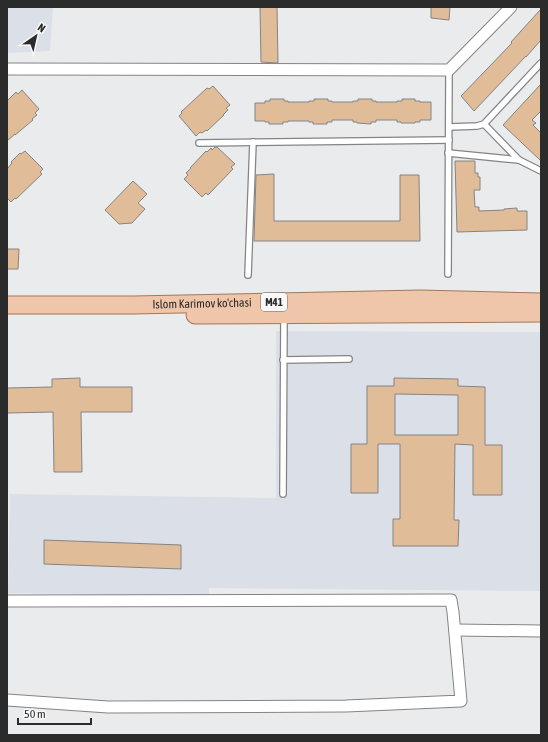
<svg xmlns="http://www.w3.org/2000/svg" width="548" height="742" viewBox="0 0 548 742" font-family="'Asap Condensed',sans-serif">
	<rect width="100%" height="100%" fill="#eaebec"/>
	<!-- built -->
	<g fill="#dbdfe7">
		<polygon points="7,7 53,7 50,51 7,53"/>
		<polygon points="276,331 541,332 541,591 209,588 209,596 8,593 10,494 276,498"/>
	</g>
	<!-- building -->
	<g fill="#e1bc98" stroke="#848483" fill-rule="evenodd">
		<polygon points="260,7 277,7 278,63 261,62"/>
		<polygon points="431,7 450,7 449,20 431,18"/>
		<polygon points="541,9 541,40 526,57 526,56 474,111 461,96 512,43 511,42"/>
		<polygon points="541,84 541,111 532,120 536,123 533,125 541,133 541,161 503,125"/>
		<polygon points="213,86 230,105 226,108 228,110 223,115 224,115 207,131 206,130 202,133 200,132 196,136 179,116 182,113 181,112 207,88 209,89"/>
		<polygon points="22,90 39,109 35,113 37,115 32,119 33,120 15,135 15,134 7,141 7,101 16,92 18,94"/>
		<polygon points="270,99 284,99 284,101 288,101 288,102 309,102 309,101 314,101 314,99 328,99 328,101 332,101 332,102 353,102 353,101 358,101 358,99 372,99 372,101 376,101 376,102 397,102 397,101 402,101 402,99 415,99 415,101 420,101 420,102 431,102 431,120 420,120 420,122 415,122 415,123 401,123 401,122 397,122 397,120 376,120 376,122 371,122 371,124 357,123 357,122 353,122 353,120 332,120 332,122 327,122 327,124 313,124 313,122 309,122 309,121 288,121 288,122 283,122 283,124 269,124 269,122 265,122 265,121 255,121 255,103 265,103 265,101 270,101"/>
		<polygon points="215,147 217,147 235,164 231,167 233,169 208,195 206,193 202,197 184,179 188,175 186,173 191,168 190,168 206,151 207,152 211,148 212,150"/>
		<polygon points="25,151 43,169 40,172 42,174 16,199 15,198 11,202 7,198 7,169 12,163 11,162 20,153 21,154"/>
		<polygon points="455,161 475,161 475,173 478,173 478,177 480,177 480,190 474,190 475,207 479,207 479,211 504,210 504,209 517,208 517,211 527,211 527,230 457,232"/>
		<polygon points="274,174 274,221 400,221 400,175 419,175 420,241 254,241 256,175"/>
		<polygon points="133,181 147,194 138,203 145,209 132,223 119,224 105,210"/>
		<polygon points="7,249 19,249 18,269 7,269"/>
		<polygon points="80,378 80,387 132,387 132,412 81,412 82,472 54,472 53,412 7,413 7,388 52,387 52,379"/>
		<path d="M394,378l64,1v7l27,1v58h17v50h-29v-50l-18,-1 -1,76h5l-1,26h-65v-27h7v-75h-22v49h-27v-49h16v-58h27zM395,394l63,1v40h-63z"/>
		<polygon points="44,540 181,545 181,569 44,564"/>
	</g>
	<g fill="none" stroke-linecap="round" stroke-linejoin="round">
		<!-- lane casing -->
		<g stroke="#848485" stroke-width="8">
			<g id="lane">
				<polyline points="484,124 519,160"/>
				<polyline points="449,127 477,126 484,124 541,63"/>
				<polyline points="199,143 449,140"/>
				<polyline points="448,153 519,160 541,171"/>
				<polyline points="448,274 449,70"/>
				<polyline points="248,275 253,142"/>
				<polyline points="283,360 349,359"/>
				<polyline points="283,494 284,317"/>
			</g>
		</g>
		<!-- street casing -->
		<g stroke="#848485" stroke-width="13">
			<g id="street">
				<polyline points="7,69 449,70 511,7"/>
				<polyline points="7,601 451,600 453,612 461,701 346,706 108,707 7,700"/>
				<polyline points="455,630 541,631"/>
			</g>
		</g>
		<!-- primary casing -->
		<g stroke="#a37758" stroke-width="19">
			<g id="primary">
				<path id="s1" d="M7,305h126l287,-6 121,3"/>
				<polyline points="195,315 541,313"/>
			</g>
		</g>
		<!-- lane -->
		<use href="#lane" stroke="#fff" stroke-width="5.5"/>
		<!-- street -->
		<use href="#street" stroke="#fff" stroke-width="11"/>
		<!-- primary -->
		<use href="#primary" stroke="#efc6a9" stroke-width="17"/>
	</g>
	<g text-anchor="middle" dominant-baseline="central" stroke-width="3" stroke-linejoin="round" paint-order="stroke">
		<!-- shield labels -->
		<rect fill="#f8f8f9" stroke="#68686a" stroke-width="1" x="261" y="293" width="26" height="18" rx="3"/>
		<g font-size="11" font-weight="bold" fill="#2b2b2c">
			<text x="274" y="302">M41</text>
		</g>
		<!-- street labels -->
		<g font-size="12" fill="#2b2b2c" stroke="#f8f8f9">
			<text stroke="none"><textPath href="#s1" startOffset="195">Islom Karimov ko'chasi</textPath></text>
		</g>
	</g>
	<!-- border -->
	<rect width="548" height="742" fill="none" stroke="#2b2b2c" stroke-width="16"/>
	<!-- north arrow -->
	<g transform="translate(36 36) rotate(34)" stroke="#f8f8f9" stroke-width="3" paint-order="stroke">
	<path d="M0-3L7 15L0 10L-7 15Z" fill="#2b2b2c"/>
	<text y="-6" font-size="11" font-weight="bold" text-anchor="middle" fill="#2b2b2c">N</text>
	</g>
	<!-- scale -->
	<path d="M18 718v6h73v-6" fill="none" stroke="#2b2b2c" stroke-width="2"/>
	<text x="24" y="718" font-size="12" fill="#2b2b2c" stroke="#f8f8f9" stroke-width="3" paint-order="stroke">50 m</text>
</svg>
